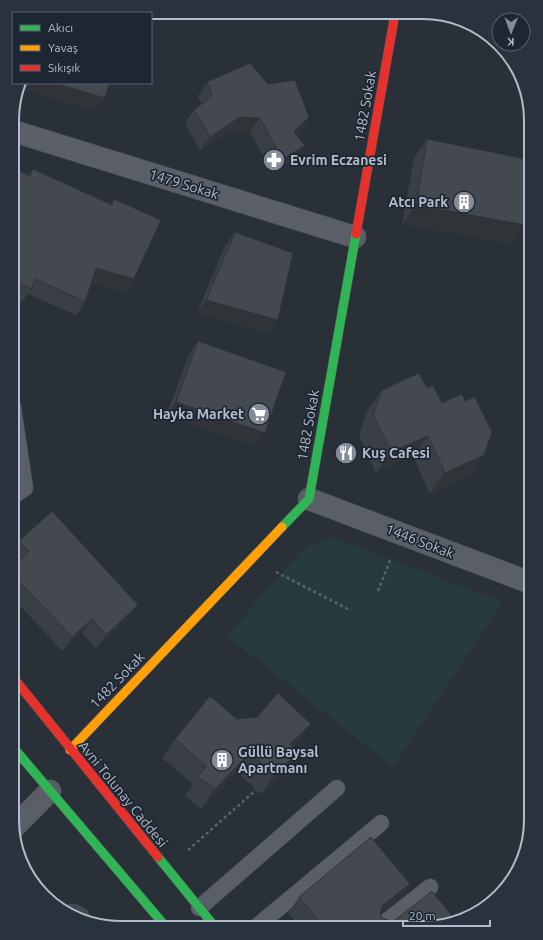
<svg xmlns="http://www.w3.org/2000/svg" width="543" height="940" viewBox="0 0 543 940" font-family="Ubuntu,sans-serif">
	<rect width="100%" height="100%" fill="#2a3038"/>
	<!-- green -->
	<polygon fill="#273a3e" points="334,538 503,602 393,767 227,636 299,553 309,545"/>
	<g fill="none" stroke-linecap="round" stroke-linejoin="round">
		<!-- lane casing -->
		<g stroke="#484c53" stroke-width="17">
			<g id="lane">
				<polyline points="12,497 25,488 13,407"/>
				<polyline points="199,908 337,788"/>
				<polyline points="256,927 381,823"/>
				<polyline points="378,928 430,887"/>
			</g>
		</g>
		<!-- street casing -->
		<g stroke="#484c53" stroke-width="23">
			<g id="street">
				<polyline points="13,131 355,237"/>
				<polyline points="309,499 531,583"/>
				<polyline points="13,828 50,791"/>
			</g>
		</g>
		<!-- fast casing -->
		<g stroke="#484c53" stroke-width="10">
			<g id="fast">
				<polyline points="282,527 309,499 356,234"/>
				<polyline points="12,746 166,927"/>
				<polyline points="158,857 215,927"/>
			</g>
		</g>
		<!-- slow casing -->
		<g stroke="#484c53" stroke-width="10">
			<polyline id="slow" points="70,750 282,527"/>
		</g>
		<!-- jam casing -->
		<g stroke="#484c53" stroke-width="10">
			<g id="jam">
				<polyline points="356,234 395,14"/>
				<polyline points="12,676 158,857"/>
			</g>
		</g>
		<!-- path -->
		<g stroke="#5d636a" stroke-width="2.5" stroke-dasharray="3 3" stroke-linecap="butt">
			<polyline points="276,572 348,609"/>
			<polyline points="378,591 391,558"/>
			<polyline points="188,850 256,790"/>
		</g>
		<!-- lane -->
		<use href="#lane" stroke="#5a5e66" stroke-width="16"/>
		<!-- street -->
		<use href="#street" stroke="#5a5e66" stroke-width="22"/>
		<!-- fast -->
		<use href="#fast" stroke="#30b455" stroke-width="9"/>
		<!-- slow -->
		<use href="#slow" stroke="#ff9f0a" stroke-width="9"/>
		<!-- jam -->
		<use href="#jam" stroke="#e5322d" stroke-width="9"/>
	</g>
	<!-- wall -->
	<g fill="#3a3f45">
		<polygon points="207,82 268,84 309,117 300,131 296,134 295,160 273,173 250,132 231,131 200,151 185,123 194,110 201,104 198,96"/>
		<polygon points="427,139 512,244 402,224 414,158"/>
		<polygon points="13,168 28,175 33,169 110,205 114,199 134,279 125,292 91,283 85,302 76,315 28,294 22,302 13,298"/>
		<polygon points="235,232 278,320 268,334 197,313 225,246"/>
		<polygon points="198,341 255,446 166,416 189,354"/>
		<polygon points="427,388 442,403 484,455 470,476 430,494 413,456 376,473 359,436 367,411 382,390"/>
		<polygon points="19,541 129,618 96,648 82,633 62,651 12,597 12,567 17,562 12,557 12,551"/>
		<polygon points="237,719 297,743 293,747 298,753 285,772 261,794 237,772 201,809 185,796 193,784 162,758 175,739"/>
		<polygon points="410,884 399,900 380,914 382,918 390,921 423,928 301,928 288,913 299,897"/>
	</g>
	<!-- shaded-wall -->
	<g fill="#303338">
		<polygon points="20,83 54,83 105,98 95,111 18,89"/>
		<polygon points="240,117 260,118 250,132 231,131 200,151 210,137"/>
		<polygon points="309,117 300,131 285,144 294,131"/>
		<polygon points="305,146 295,160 273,173 282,159"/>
		<polygon points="416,205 525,225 512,244 402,224"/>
		<polygon points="96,268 134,279 125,292 87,281"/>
		<polygon points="206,300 278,320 268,334 197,313"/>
		<polygon points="176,402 265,433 255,446 166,416"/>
		<polygon points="428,436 413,456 376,473 391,452"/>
		<polygon points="484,455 470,476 430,494 445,473"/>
		<polygon points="138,605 129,618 96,648 106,635"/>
		<polygon points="92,619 82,633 62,651 72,637"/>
		<polygon points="311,724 297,743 277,763 290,744"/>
		<polygon points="250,753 237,772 201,809 215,789"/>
		<polygon points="298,753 285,772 261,794 274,775"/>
		<polygon points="410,884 399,900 372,921 383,905"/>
	</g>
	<!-- building -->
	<g fill="#444950" stroke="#303338">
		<polygon points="120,12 126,12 125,13 115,13"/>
		<polygon points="250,63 268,84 295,80 309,117 294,131 305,146 282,159 260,118 240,117 210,137 194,110 212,96 207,82"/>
		<polygon points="54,83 109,83 105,98"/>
		<polygon points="427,139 531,160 531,199 525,225 416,205"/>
		<polygon points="13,168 30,176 33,169 112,205 114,199 161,220 134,279 96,268 85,302 36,279 31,289 13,280"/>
		<polygon points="235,232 293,253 278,320 206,300"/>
		<polygon points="198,341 286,372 265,433 176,402"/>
		<polygon points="419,373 427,388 433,385 442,403 462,394 465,401 475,397 492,432 484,455 445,473 428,436 391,452 373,415 382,390"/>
		<polygon points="52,511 138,605 106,635 92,619 72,637 12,574 12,567 29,551 19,541"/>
		<polygon points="278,693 311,724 290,744 298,753 274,775 250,753 215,789 198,777 206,766 175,739 210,696 237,719 257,717"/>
		<polygon points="371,837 410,884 383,905 380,913 382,918 390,921 395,920 432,891 457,922 423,928 325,928 299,897"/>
		<polygon points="75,903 86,908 95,922 63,908 66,904"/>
	</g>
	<!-- icons -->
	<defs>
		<g id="pharmacy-disc" transform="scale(1.15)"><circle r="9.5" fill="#848b96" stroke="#1d2633"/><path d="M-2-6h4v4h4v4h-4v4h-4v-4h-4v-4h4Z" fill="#fff"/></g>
		<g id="building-disc" transform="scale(1.15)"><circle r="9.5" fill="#848b96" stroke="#1d2633"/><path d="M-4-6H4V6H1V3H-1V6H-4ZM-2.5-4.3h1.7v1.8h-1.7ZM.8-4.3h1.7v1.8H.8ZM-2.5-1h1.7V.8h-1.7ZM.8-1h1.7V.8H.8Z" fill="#fff"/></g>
		<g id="supermarket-disc" transform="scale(1.15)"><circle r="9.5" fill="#848b96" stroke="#1d2633"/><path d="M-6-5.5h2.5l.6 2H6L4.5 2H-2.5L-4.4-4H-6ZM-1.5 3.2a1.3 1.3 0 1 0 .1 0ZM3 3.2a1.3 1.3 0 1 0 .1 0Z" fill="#fff"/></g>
		<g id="restaurant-disc" transform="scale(1.15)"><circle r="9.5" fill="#848b96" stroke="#1d2633"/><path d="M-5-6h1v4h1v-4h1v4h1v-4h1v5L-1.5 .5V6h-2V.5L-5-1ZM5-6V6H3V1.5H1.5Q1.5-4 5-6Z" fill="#fff"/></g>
	</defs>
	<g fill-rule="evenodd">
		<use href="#pharmacy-disc" x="274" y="160"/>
		<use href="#building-disc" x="464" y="202"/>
		<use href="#supermarket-disc" x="259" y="414"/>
		<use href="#restaurant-disc" x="346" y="453"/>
		<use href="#building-disc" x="222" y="760"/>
	</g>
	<g text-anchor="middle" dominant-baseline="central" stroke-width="3.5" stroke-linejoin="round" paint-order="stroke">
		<!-- street labels -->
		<g font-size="14" fill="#b4bcc9" stroke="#1d2633">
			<text transform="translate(365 106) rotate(-80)">1482 Sokak</text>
			<text transform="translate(184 184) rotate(17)">1479 Sokak</text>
			<text transform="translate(308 425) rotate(-80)">1482 Sokak</text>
			<text transform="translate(420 541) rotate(21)">1446 Sokak</text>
			<text transform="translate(117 680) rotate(-46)">1482 Sokak</text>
			<text transform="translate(123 794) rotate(51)">Avni Tolunay Caddesi</text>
		</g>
		<!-- poi labels -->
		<g font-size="14" font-weight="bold" fill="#b4bcc9" stroke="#1d2633" text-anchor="start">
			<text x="290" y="160">Evrim Eczanesi</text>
			<text x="448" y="202" text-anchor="end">Atcı Park</text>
			<text x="244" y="414" text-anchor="end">Hayka Market</text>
			<text x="362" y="453">Kuş Cafesi</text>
			<text x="238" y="752">Güllü Baysal<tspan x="238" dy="16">Apartmanı</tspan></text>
		</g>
	</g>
	<!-- crop -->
	<path d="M0 0H543V940H0ZM120 19H423A101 101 0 0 1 524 120V820A101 101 0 0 1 423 921H120A101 101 0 0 1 19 820V120A101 101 0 0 1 120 19Z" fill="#29323f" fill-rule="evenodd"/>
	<path fill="none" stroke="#b4bcc9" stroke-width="2" d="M120 19H423A101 101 0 0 1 524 120V820A101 101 0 0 1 423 921H120A101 101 0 0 1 19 820V120A101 101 0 0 1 120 19Z"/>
	<!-- legend -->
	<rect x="12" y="12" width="140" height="72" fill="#1d2633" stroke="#59626f"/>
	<rect x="20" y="25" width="20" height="6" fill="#30b455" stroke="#59626f"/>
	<text x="48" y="32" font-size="12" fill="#b4bcc9">Akıcı</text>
	<rect x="20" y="45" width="20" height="6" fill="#ff9f0a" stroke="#59626f"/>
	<text x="48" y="52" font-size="12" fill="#b4bcc9">Yavaş</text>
	<rect x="20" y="65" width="20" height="6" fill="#e5322d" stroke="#59626f"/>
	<text x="48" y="72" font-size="12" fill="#b4bcc9">Sıkışık</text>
	<!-- north arrow -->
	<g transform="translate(511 32) rotate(181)"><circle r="19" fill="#1d2633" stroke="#59626f"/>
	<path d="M0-3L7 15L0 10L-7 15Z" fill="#848b96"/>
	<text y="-6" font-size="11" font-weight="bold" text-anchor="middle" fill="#b4bcc9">K</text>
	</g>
	<!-- scale -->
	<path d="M403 920v6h87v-6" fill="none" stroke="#b4bcc9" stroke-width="2"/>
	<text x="409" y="920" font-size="12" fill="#b4bcc9" stroke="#1d2633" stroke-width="3" paint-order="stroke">20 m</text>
</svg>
